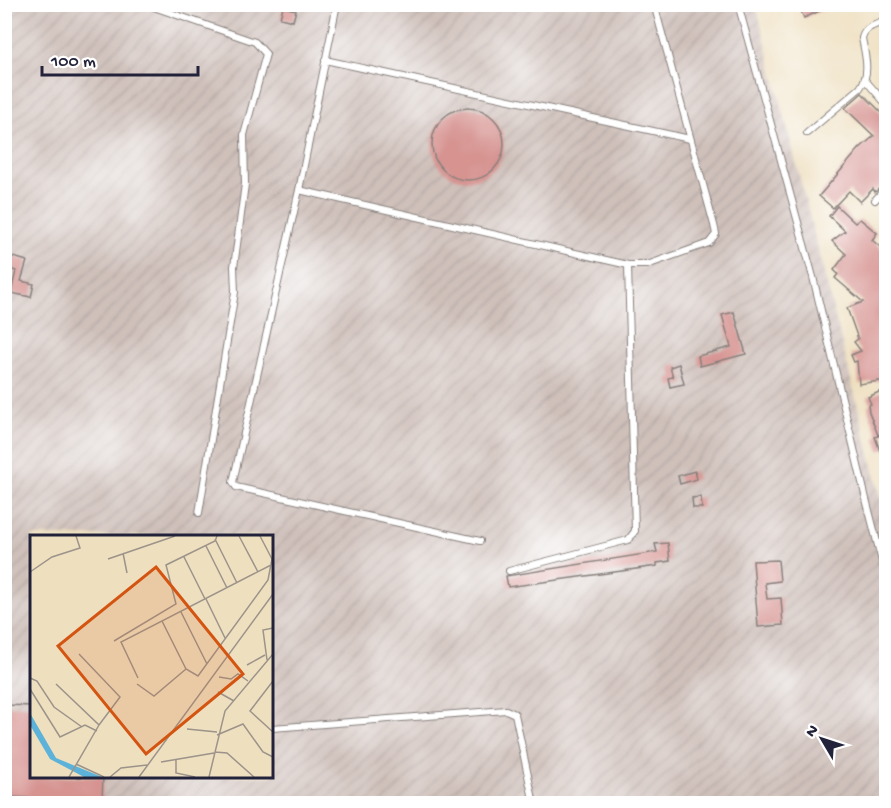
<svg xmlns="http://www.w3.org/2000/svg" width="891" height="808" viewBox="0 0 891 808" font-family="'Gochi Hand',sans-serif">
	<defs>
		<pattern id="industrial-furrows" width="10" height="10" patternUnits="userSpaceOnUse" patternTransform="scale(1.5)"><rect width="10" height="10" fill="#cfc0ba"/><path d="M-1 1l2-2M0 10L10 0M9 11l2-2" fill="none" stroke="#b1a5a1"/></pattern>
	</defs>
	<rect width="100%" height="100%" fill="#fff"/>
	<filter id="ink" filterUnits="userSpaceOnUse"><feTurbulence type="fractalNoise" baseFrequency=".0167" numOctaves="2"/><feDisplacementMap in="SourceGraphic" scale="12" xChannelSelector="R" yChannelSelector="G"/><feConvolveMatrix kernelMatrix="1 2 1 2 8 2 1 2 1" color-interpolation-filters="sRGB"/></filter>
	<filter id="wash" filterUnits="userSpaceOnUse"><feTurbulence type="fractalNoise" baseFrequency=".008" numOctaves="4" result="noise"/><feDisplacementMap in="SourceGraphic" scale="24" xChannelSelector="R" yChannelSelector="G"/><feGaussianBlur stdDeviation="1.35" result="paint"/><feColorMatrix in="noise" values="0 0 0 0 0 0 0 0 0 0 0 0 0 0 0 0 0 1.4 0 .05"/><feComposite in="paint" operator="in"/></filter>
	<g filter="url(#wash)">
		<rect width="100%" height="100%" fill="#eedfbf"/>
		<!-- industrial -->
		<path fill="url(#industrial-furrows)" fill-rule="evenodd" d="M5,5h751l130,513v285l-881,1zM32,536h240v240h-240z"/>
		<g id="blocks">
			<!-- building -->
			<g fill="#d69390">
				<polygon points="798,4 835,4 804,18"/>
				<polygon points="283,7 296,10 293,21 280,18"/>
				<polygon points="862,93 886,117 886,183 875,192 873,189 860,202 849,191 833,208 819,196 860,148 874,136 845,108"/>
				<circle cx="468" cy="144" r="36"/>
				<polygon points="837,206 855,223 860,219 877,233 872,240 886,252 886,380 859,384 857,361 854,362 851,355 861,351 854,342 858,339 847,308 863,302 835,278 838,274 834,270 846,254 832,241 845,231 829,216"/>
				<polygon points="7,255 27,261 21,281 34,284 31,297 11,293 16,271 4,267"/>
				<polygon points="734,312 746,354 700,366 698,356 731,347 722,315"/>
				<polygon points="679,364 684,384 670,387 668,378 673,377 670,367"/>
				<polygon points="886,389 886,432 878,435 869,412 868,405 871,404 868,397"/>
				<polygon points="883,434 886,448 880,451 875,437"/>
				<polygon points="695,471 697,479 680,484 678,476"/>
				<polygon points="701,497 702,508 693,508 692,498"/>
				<polygon points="668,543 670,561 657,563 657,566 508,587 506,576 657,552 655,544"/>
				<polygon points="778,560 780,581 765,583 767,599 781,598 783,625 758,627 753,561"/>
				<polygon points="4,705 32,706 32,777 103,777 102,800 4,797"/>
			</g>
		</g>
	</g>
	<g filter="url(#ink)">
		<use href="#blocks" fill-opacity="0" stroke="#88807d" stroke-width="1.5"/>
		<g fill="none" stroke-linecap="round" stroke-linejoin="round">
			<!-- lane casing -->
			<g stroke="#88807d" stroke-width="8">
				<g id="lane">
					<polyline points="145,4 255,42 266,54 244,135 245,184 234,267 235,292 199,513"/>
					<polyline points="337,4 299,190 233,482 236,487 480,541"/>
					<polyline points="738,4 813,277 866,499 886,577"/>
					<polyline points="325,60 690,139"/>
					<polyline points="866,81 886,104"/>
					<path d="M807,133l53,-45c11,-15 5,-33 2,-50 3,-12 14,-13 24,-17"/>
					<polyline points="299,190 628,265 647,265 709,243 716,234 714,225 654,4"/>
					<polyline points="875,200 886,188"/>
					<polyline points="509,571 628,540 635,531 628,265"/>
					<polyline points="272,728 506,710 515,714 534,804"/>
				</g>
			</g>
			<!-- lane -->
			<use href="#lane" stroke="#fff" stroke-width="6"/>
		</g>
	</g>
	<!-- overview -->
	<g transform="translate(30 535)">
		<rect width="243" height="243" fill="#eedfbf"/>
		<path d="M0,178l26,45 46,19h-18l-34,-18 -20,-34z" fill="#5cb2d9"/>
		<path fill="none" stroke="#9c938a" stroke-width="1.5" d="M209,1l19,36M185,4l22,44M176,11l21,42M93,18l4,20M154,22l21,42M78,24l67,-23M0,37l22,-15 28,-9 -4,-12M176,64l19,39M151,77l26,52M132,86l24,48 12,7 70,-96 4,-21 -12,-23M84,106l62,-37 -10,-39 49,-24 2,-5M49,119l41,43 -21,28M237,125l-4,-30 10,-2M217,130l18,-10M189,142l12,2 7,-5 10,7M0,143l7,3 17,26 28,20M108,143l-17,-36 150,-77M243,146l-23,30 23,21M26,149l43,41 -30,52M107,149l17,12 32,-27M0,154l30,48 25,-12 12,6M188,157l16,9M157,194l30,3M187,200l26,-11 20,28 10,5M185,217l12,1 27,24M146,224v14l19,4M131,227l53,-9M46,229l28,13M80,242l11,-9 26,-3M109,242l134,-183M179,242l16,-66 48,-57"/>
		<path fill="#d45411" fill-opacity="0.15" stroke="#d45411" stroke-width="3" d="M126,32l87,107 -97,80 -88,-108z"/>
		<rect width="243" height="243" fill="none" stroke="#22223b" stroke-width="3"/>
	</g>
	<!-- margin -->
	<rect width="891" height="808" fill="none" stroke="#fff" stroke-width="24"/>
	<!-- north arrow -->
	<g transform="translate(822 739) rotate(309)" stroke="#ffffff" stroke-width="4.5" paint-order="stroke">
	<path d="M0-4.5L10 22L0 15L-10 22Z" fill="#22223b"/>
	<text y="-9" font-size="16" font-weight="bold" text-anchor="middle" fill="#22223b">N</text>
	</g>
	<!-- scale -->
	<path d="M42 66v9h156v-9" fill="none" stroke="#22223b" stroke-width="3"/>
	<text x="51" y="66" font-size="18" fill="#22223b" stroke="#ffffff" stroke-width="4.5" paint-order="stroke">100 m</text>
</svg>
